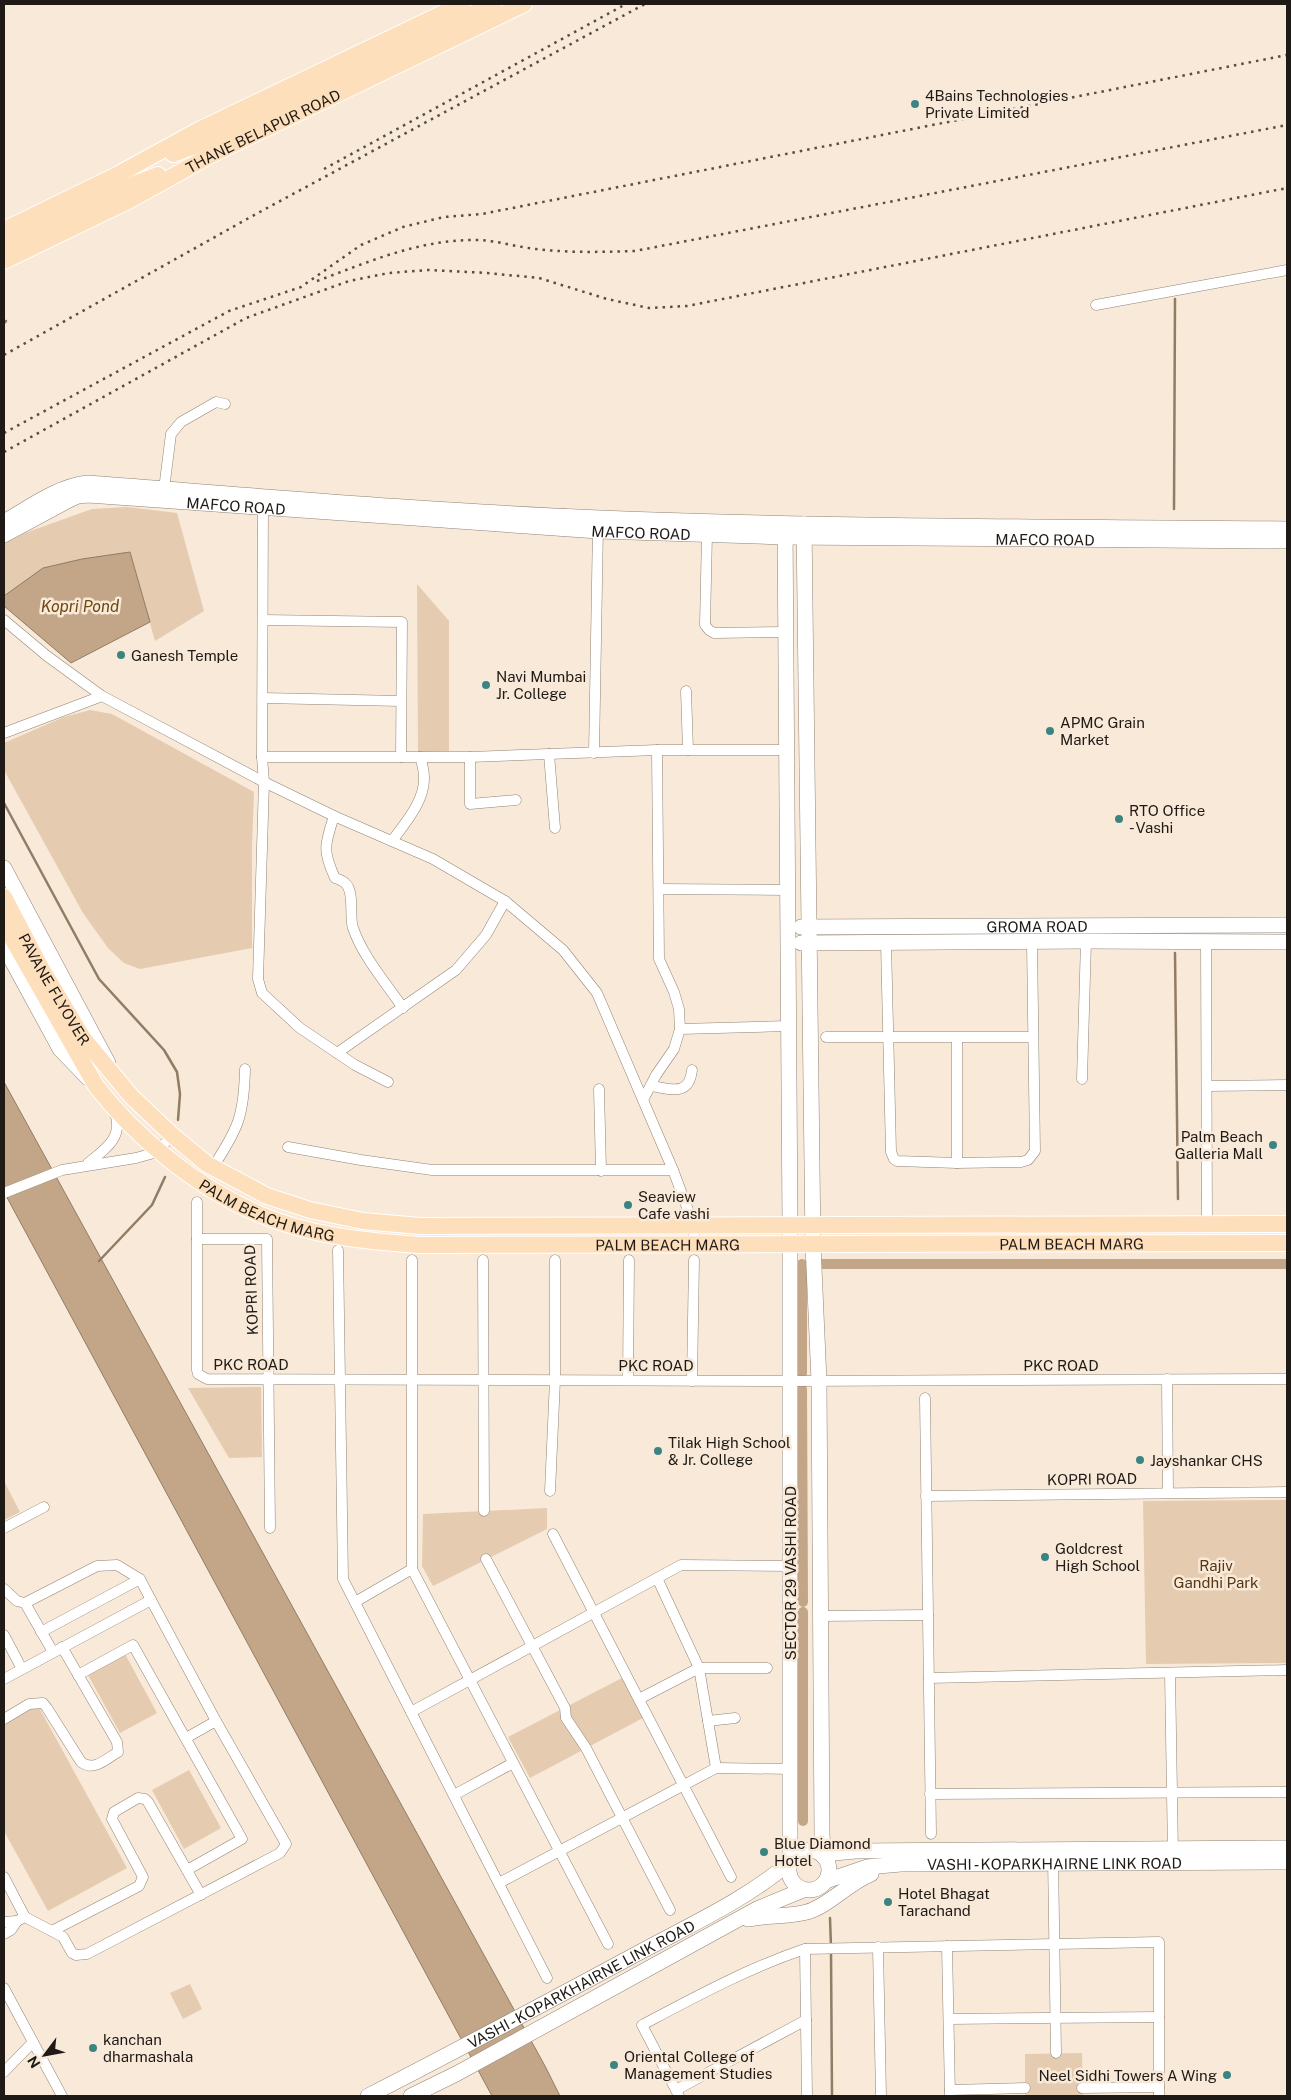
<svg xmlns="http://www.w3.org/2000/svg" width="1291" height="2100" viewBox="0 0 1291 2100" font-family="'Public Sans',sans-serif">
	<rect width="100%" height="100%" fill="#f8e9d9"/>
	<!-- green -->
	<g fill="#e5ccb1">
		<polygon points="127,507 177,513 204,611 155,641 130,552 4,596 4,544 25,533 92,509"/>
		<polygon points="417,584 449,621 449,751 418,752"/>
		<polygon points="90,710 112,714 254,792 252,847 252,948 140,969 124,963 108,948 83,913 4,770 4,743 64,717"/>
		<polygon points="261,1387 262,1457 229,1458 188,1388"/>
		<polygon points="4,1481 20,1512 4,1520"/>
		<polygon points="1287,1500 1287,1663 1146,1664 1143,1501"/>
		<polygon points="547,1508 547,1529 433,1586 422,1566 423,1514"/>
		<polygon points="125,1654 157,1713 120,1733 88,1675"/>
		<polygon points="622,1678 643,1718 530,1778 508,1737"/>
		<polygon points="36,1702 127,1868 48,1911 4,1831 4,1720"/>
		<polygon points="189,1770 221,1828 184,1849 152,1790"/>
		<polygon points="190,1984 202,2009 183,2019 170,1993"/>
		<polygon points="1082,2053 1083,2096 1025,2096 1025,2054"/>
	</g>
	<!-- water -->
	<g fill="#c2a687" stroke="#917c65">
		<polygon points="130,552 150,622 71,663 4,606 4,596 43,568 82,559"/>
		<polygon points="4,1082 545,2066 560,2096 492,2096 4,1192"/>
	</g>
	<g fill="none" stroke-linecap="round" stroke-linejoin="round">
		<!-- stream -->
		<g stroke="#917c65" stroke-width="2.5">
			<polyline points="4,323 6,321"/>
			<polyline points="1174,509 1175,299"/>
			<polyline points="4,803 99,979 164,1050 177,1072 180,1094 178,1120"/>
			<polyline points="1175,953 1178,1199"/>
			<polyline points="99,1261 152,1205 165,1177"/>
			<polyline points="830,1918 831,1947"/>
			<polyline points="831,1952 832,2096"/>
		</g>
		<!-- canal -->
		<g stroke="#c2a687" stroke-width="10">
			<polyline points="802,1264 802,1373"/>
			<polyline points="822,1264 1287,1264"/>
			<polyline points="802,1389 803,1602"/>
			<polyline points="803,1612 803,1821"/>
		</g>
		<!-- street casing -->
		<g stroke="#918475" stroke-width="11">
			<g id="street">
				<polyline points="1096,305 1287,270"/>
				<polyline points="164,489 171,434 181,422 216,402 225,404"/>
				<polyline points="263,503 262,757 264,782 258,979 262,993 300,1028 355,1065 388,1082"/>
				<polyline points="707,534 705,625 709,630 714,633 786,632"/>
				<polyline points="4,620 47,656 102,696"/>
				<polyline points="263,620 402,622 401,757"/>
				<polyline points="686,691 688,750"/>
				<polyline points="263,698 401,701"/>
				<polyline points="4,733 102,696 264,782 334,816 433,859 505,901 563,950 597,993 673,1170 694,1226 694,1246"/>
				<polyline points="594,753 598,526"/>
				<polyline points="549,754 555,828"/>
				<polyline points="262,757 470,757 657,750 786,750"/>
				<polyline points="470,757 470,804 516,800"/>
				<path d="M334,816c-9,28 -12,34 1,62 3,1 8,3 10,5 10,8 4,34 8,45 10,29 33,55 50,80"/>
				<path d="M392,841c13,-18 33,-40 32,-64 0,-7 -2,-14 -4,-20"/>
				<polyline points="659,889 787,890"/>
				<polyline points="1206,942 1207,1225"/>
				<polyline points="886,943 891,1152 894,1159 897,1161 957,1163 1021,1162 1028,1160 1035,1151 1032,943"/>
				<polyline points="680,1029 788,1026"/>
				<polyline points="826,1037 1032,1037"/>
				<polyline points="957,1038 957,1163"/>
				<polyline points="337,1053 456,970 486,935 505,901"/>
				<polyline points="1082,1079 1086,941"/>
				<path d="M651,1086c20,3 38,11 41,-16"/>
				<polyline points="1207,1086 1287,1085"/>
				<polyline points="599,1089 601,1171"/>
				<polyline points="643,1100 656,1075 674,1049 680,1029 679,1009 674,992 659,959 657,750"/>
				<polyline points="288,1147 361,1160 432,1170 673,1170"/>
				<path d="M88,1163c18,-14 37,-27 26,-52"/>
				<path d="M213,1167c25,-38 31,-51 32,-98"/>
				<polyline points="4,1193 62,1170 136,1158 154,1153 159,1150 172,1135"/>
				<polyline points="197,1202 197,1370 198,1374 207,1379 790,1381 1287,1379"/>
				<polyline points="197,1239 267,1239 270,1528"/>
				<polyline points="338,1250 343,1579 547,1978"/>
				<polyline points="412,1260 412,1569 608,1944"/>
				<polyline points="483,1260 484,1511"/>
				<polyline points="1167,1379 1168,1493"/>
				<polyline points="628,1380 629,1260"/>
				<polyline points="692,1381 694,1260"/>
				<polyline points="925,1398 931,1834"/>
				<polyline points="550,1491 555,1380 555,1260"/>
				<polyline points="926,1496 1287,1492"/>
				<polyline points="4,1528 44,1507"/>
				<polyline points="553,1534 731,1877"/>
				<polyline points="486,1559 565,1708 566,1718 586,1748 670,1910"/>
				<polyline points="657,1578 699,1668 716,1768"/>
				<polyline points="4,1589 17,1601 25,1603 97,1566 117,1565 140,1579 151,1600"/>
				<polyline points="355,1602 412,1569"/>
				<polyline points="25,1603 53,1652"/>
				<polyline points="821,1616 928,1615"/>
				<polyline points="41,1632 140,1579"/>
				<polyline points="4,1635 22,1669"/>
				<polyline points="1170,1673 1173,1854"/>
				<polyline points="78,1675 133,1645 242,1839 187,1870"/>
				<polyline points="929,1678 1287,1670"/>
				<polyline points="4,1679 151,1600 216,1721 286,1844 280,1853 87,1954 76,1955 72,1953 63,1937 25,1917 17,1921"/>
				<polyline points="639,1699 699,1668 767,1668"/>
				<polyline points="411,1712 681,1565 790,1566"/>
				<path d="M4,1719l25,-15 14,-1 4,5 34,54c13,10 25,-3 37,-10l-1,-10 -55,-95"/>
				<polyline points="708,1721 735,1718"/>
				<polyline points="186,1738 216,1721"/>
				<polyline points="930,1794 1287,1792"/>
				<polyline points="454,1795 513,1763"/>
				<polyline points="1053,1857 1056,2053"/>
				<polyline points="4,1877 25,1917"/>
				<polyline points="499,1883 716,1768 791,1769"/>
				<polyline points="4,1922 17,1921 11,1930 4,1934"/>
				<polyline points="52,1931 139,1886 143,1877 112,1819 114,1812 138,1798 145,1799 148,1802 201,1895"/>
				<polyline points="947,1946 950,2096"/>
				<polyline points="878,1947 881,2096"/>
				<polyline points="805,1949 807,2096"/>
				<polyline points="4,1988 62,2096"/>
				<polyline points="949,2019 1159,2017"/>
				<polyline points="4,2072 33,2042"/>
				<polyline points="1082,2088 1159,2087"/>
				<polyline points="676,2090 806,2020"/>
				<polyline points="950,2090 1025,2088"/>
				<path d="M679,2096l-37,-71c53,-28 106,-57 163,-76l354,-7v154"/>
			</g>
		</g>
		<!-- secondary casing -->
		<g stroke="#918475" stroke-width="16">
			<g id="secondary">
				<path d="M4,522c26,-15 54,-36 84,-39 171,13 341,28 512,35 229,9 458,9 687,11"/>
				<polyline points="785,524 790,1224 790,1862"/>
				<polyline points="804,524 813,1245 819,1381 822,1835 824,1857"/>
				<path id="s1" d="M4,535l65,-35 9,-4 10,-1 510,36 187,6 502,4"/>
				<polyline points="4,868 108,1063"/>
				<path id="s2" d="M801,927l486,-2"/>
				<polyline points="801,943 1086,941 1287,942"/>
				<polyline points="4,946 60,1049 88,1078"/>
				<circle cx="809" cy="1870" r="20"/>
				<polyline points="824,1857 834,1853 855,1851 1287,1848"/>
				<path id="s3" d="M826,1881l41,-14 34,-3 386,-2"/>
				<path d="M748,1919c19,-4 40,-2 59,-7 23,-7 41,-29 64,-38"/>
				<path id="s4" d="M368,2096c92,-47 183,-96 274,-145 50,-27 105,-52 148,-89"/>
				<polyline points="411,2096 456,2074 757,1909 803,1890"/>
			</g>
		</g>
		<!-- primary casing -->
		<g stroke="#fff" stroke-width="18">
			<g id="primary">
				<polyline points="173,154 205,142 493,4"/>
				<polyline points="4,230 117,175 199,130 462,4"/>
				<polyline points="4,245 124,188 158,175"/>
				<path id="s5" d="M4,261l126,-61 81,-45 313,-151"/>
				<path id="s6" d="M4,897l36,69 43,72 48,58 41,39 35,29 60,32 43,14 53,11 57,5 867,-2"/>
				<path id="s7" d="M4,924l92,162c41,53 102,102 163,128 51,22 106,27 160,31l868,-2"/>
			</g>
		</g>
		<!-- street -->
		<use href="#street" stroke="#fff" stroke-width="10"/>
		<!-- secondary -->
		<use href="#secondary" stroke="#fff" stroke-width="15"/>
		<!-- primary -->
		<use href="#primary" stroke="#fedfbc" stroke-width="16"/>
		<!-- rail -->
		<g stroke="#554e46" stroke-width="2.5" stroke-dasharray="2.5 5" stroke-linecap="butt">
			<polyline points="324,169 626,4"/>
			<path d="M317,281c54,-20 103,-42 162,-41 19,1 38,7 57,9 33,4 66,3 99,2l652,-126"/>
			<polyline points="4,355 256,214 645,4"/>
			<polyline points="4,433 229,311 301,287 361,245 403,227 444,217 482,214 1287,55"/>
			<polyline points="4,452 246,318 349,281 389,273 428,270 487,273 539,278 607,299 649,308 687,306 1287,188"/>
		</g>
	</g>
	<!-- markers -->
	<g fill="#3c8482" stroke="#f8e9d9" stroke-width="2">
		<circle cx="915" cy="104" r="5"/>
		<circle cx="121" cy="655" r="5"/>
		<circle cx="486" cy="685" r="5"/>
		<circle cx="1050" cy="731" r="5"/>
		<circle cx="1119" cy="819" r="5"/>
		<circle cx="1273" cy="1145" r="5"/>
		<circle cx="628" cy="1205" r="5"/>
		<circle cx="658" cy="1451" r="5"/>
		<circle cx="1140" cy="1460" r="5"/>
		<circle cx="1045" cy="1557" r="5"/>
		<circle cx="764" cy="1852" r="5"/>
		<circle cx="888" cy="1902" r="5"/>
		<circle cx="93" cy="2048" r="5"/>
		<circle cx="614" cy="2065" r="5"/>
		<circle cx="1227" cy="2075" r="5"/>
	</g>
	<g text-anchor="middle" dominant-baseline="central" stroke-width="5" stroke-linejoin="round" paint-order="stroke">
		<!-- poi labels -->
		<g font-size="15" fill="#1f1a15" stroke="#f8e9d9" text-anchor="start">
			<text x="925" y="95">4Bains Technologies<tspan x="925" dy="17">Private Limited</tspan></text>
			<text x="131" y="655">Ganesh Temple</text>
			<text x="496" y="676">Navi Mumbai<tspan x="496" dy="17">Jr. College</tspan></text>
			<text x="1060" y="722">APMC Grain<tspan x="1060" dy="17">Market</tspan></text>
			<text x="1129" y="810">RTO Office<tspan x="1129" dy="17">- Vashi</tspan></text>
			<text x="1263" y="1136" text-anchor="end">Palm Beach<tspan x="1263" dy="17">Galleria Mall</tspan></text>
			<text x="638" y="1196">Seaview<tspan x="638" dy="17">Cafe vashi</tspan></text>
			<text x="668" y="1442">Tilak High School<tspan x="668" dy="17">&amp; Jr. College</tspan></text>
			<text x="1150" y="1460">Jayshankar CHS</text>
			<text x="1055" y="1548">Goldcrest<tspan x="1055" dy="17">High School</tspan></text>
			<text x="774" y="1843">Blue Diamond<tspan x="774" dy="17">Hotel</tspan></text>
			<text x="898" y="1893">Hotel Bhagat<tspan x="898" dy="17">Tarachand</tspan></text>
			<text x="103" y="2039">kanchan<tspan x="103" dy="17">dharmashala</tspan></text>
			<text x="624" y="2056">Oriental College of<tspan x="624" dy="17">Management Studies</tspan></text>
			<text x="1217" y="2075" text-anchor="end">Neel Sidhi Towers A Wing</text>
		</g>
		<!-- street labels -->
		<g font-size="15" fill="#1f1a15" stroke="#f8e9d9">
			<text stroke="none"><textPath href="#s5" startOffset="290">THANE BELAPUR ROAD</textPath></text>
			<text stroke="none"><textPath href="#s1" startOffset="242">MAFCO ROAD</textPath></text>
			<text stroke="none"><textPath href="#s1" startOffset="648">MAFCO ROAD</textPath></text>
			<text stroke="none"><textPath href="#s1" startOffset="1052">MAFCO ROAD</textPath></text>
			<text stroke="none"><textPath href="#s2" startOffset="236">GROMA ROAD</textPath></text>
			<text stroke="none"><textPath href="#s6" startOffset="105">PAVANE FLYOVER</textPath></text>
			<text stroke="none"><textPath href="#s7" startOffset="402">PALM BEACH MARG</textPath></text>
			<text stroke="none"><textPath href="#s7" startOffset="1212">PALM BEACH MARG</textPath></text>
			<text stroke="none"><textPath href="#s7" startOffset="808">PALM BEACH MARG</textPath></text>
			<text transform="translate(251 1290) rotate(-92)">KOPRI ROAD</text>
			<text x="251" y="1364">PKC ROAD</text>
			<text x="656" y="1365">PKC ROAD</text>
			<text x="1061" y="1365">PKC ROAD</text>
			<text transform="translate(1092 1479) rotate(-1)">KOPRI ROAD</text>
			<text transform="translate(790 1573) rotate(-90)">SECTOR 29 VASHI ROAD</text>
			<text stroke="none"><textPath href="#s3" startOffset="231">VASHI - KOPARKHAIRNE LINK ROAD</textPath></text>
			<text stroke="none"><textPath href="#s4" startOffset="241">VASHI - KOPARKHAIRNE LINK ROAD</textPath></text>
		</g>
		<!-- park labels -->
		<g font-size="15" fill="#563812" stroke="#f8e9d9">
			<text x="1216" y="1565">Rajiv<tspan x="1216" dy="17">Gandhi Park</tspan></text>
		</g>
		<!-- water labels -->
		<g font-size="16" font-style="italic" fill="#6e4712" stroke="#f8e9d9">
			<text x="80" y="606">Kopri Pond</text>
		</g>
	</g>
	<!-- border -->
	<rect width="1291" height="2100" fill="none" stroke="#1f1a15" stroke-width="10"/>
	<!-- north arrow -->
	<g transform="translate(45 2055) rotate(238)" stroke="#f8e9d9" stroke-width="4" paint-order="stroke">
	<path d="M0-4L9 19L0 12L-9 19Z" fill="#1f1a15"/>
	<text y="-8" font-size="14" font-weight="bold" text-anchor="middle" fill="#1f1a15">N</text>
	</g>
</svg>
